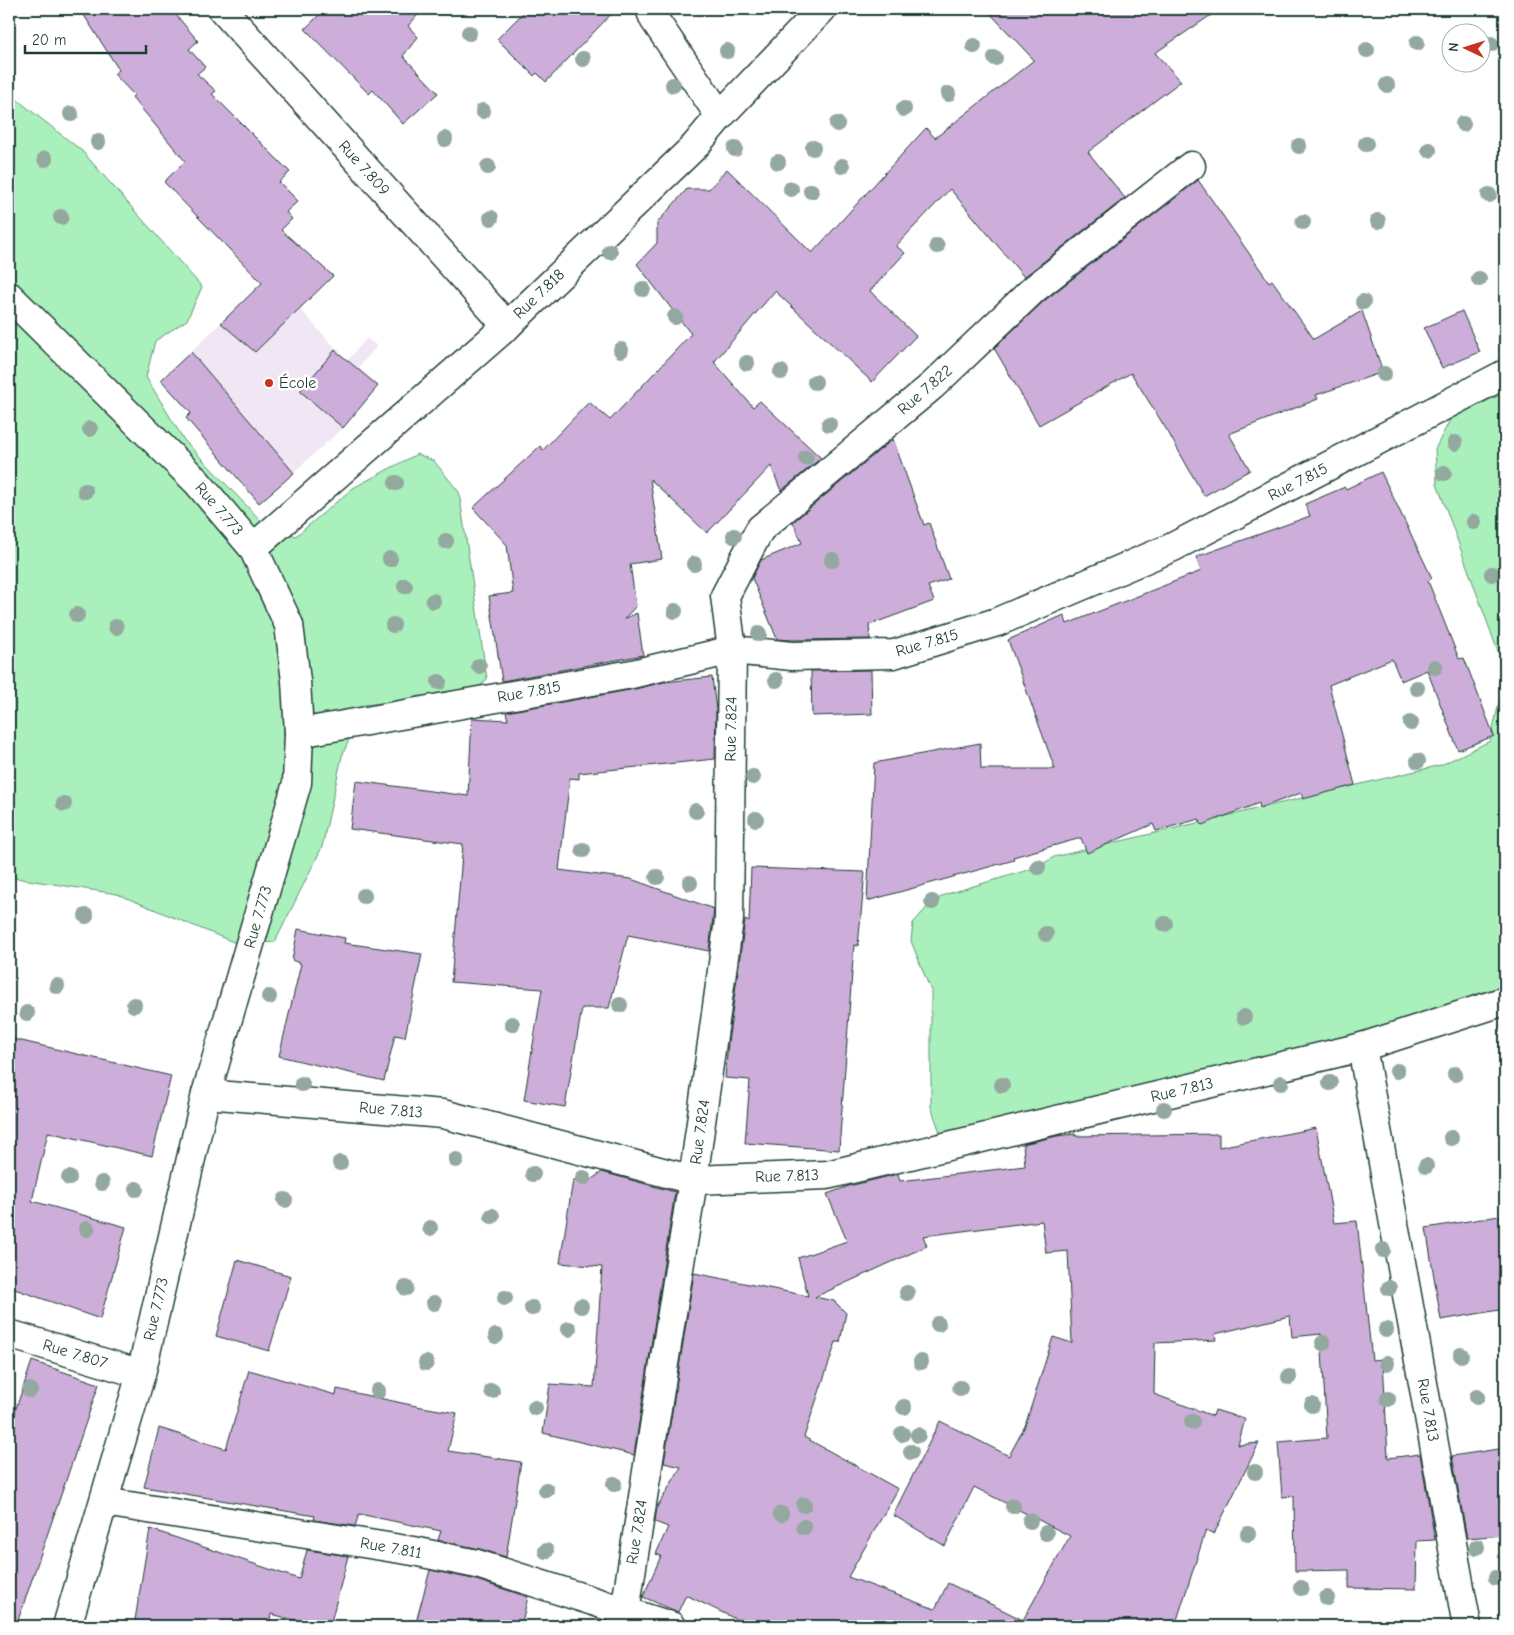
<svg xmlns="http://www.w3.org/2000/svg" width="1514" height="1635" viewBox="0 0 1514 1635" font-family="'Comic Neue',sans-serif">
	<rect width="100%" height="100%" fill="#fff"/>
	<filter id="ink" filterUnits="userSpaceOnUse"><feTurbulence type="fractalNoise" baseFrequency=".02" numOctaves="2"/><feDisplacementMap in="SourceGraphic" scale="10" xChannelSelector="R" yChannelSelector="G"/><feConvolveMatrix kernelMatrix="1 2 1 2 8 2 1 2 1" color-interpolation-filters="sRGB"/></filter>
	<g filter="url(#ink)">
		<!-- built -->
		<polygon fill="#f0e6f4" points="283,264 313,295 300,309 336,349 348,360 367,338 377,346 358,368 378,386 343,428 259,503 186,418 191,412 161,380"/>
		<!-- green -->
		<g fill="#a9f0bc" stroke="#649678">
			<polygon points="10,94 82,151 202,287 187,320 155,341 146,377 184,440 263,523 296,536 353,488 417,454 434,461 459,492 487,679 474,692 364,705 342,756 322,847 275,942 238,944 117,894 9,877"/>
			<polygon points="1505,393 1505,671 1437,484 1435,449 1452,416"/>
			<polygon points="1505,677 1505,1002 942,1138 931,1107 931,991 911,941 913,923 932,902 947,894 1038,867 1054,857 1441,765 1490,741"/>
		</g>
		<!-- building -->
		<g fill="#cdadd9" stroke="#1f3d34" fill-rule="evenodd">
			<polygon points="80,9 171,9 198,41 189,49 205,67 197,74 216,91 212,94 290,172 279,182 298,201 286,212 292,219 281,230 333,276 255,352 221,323 262,283 164,182 185,161 132,97 134,95 114,74 119,70"/>
			<polygon points="325,9 423,9 408,26 418,37 403,56 438,93 403,124 373,90 369,94 305,29"/>
			<polygon points="527,9 616,9 546,82 537,73 534,76 497,39"/>
			<polygon points="986,9 1220,9 1155,53 1181,81 1088,152 1125,198 1024,277 950,189 896,246 905,253 870,291 916,336 872,382 775,291 714,362 753,407 760,401 821,458 781,491 771,466 707,533 650,479 662,559 630,564 636,606 624,619 637,613 643,655 502,681 489,596 513,593 507,545 473,508 540,446 543,450 589,402 610,420 691,334 637,264 657,243 657,223 687,189 709,189 727,169 812,253 926,128 935,138 1034,60"/>
			<polygon points="1198,180 1269,282 1272,280 1314,339 1362,311 1383,372 1316,395 1318,399 1229,434 1250,470 1204,496 1168,432 1131,373 1039,425 994,348 1044,301"/>
			<polygon points="1462,311 1480,352 1442,368 1424,328"/>
			<polygon points="335,350 378,386 343,428 300,391"/>
			<polygon points="191,352 294,473 259,503 186,418 191,413 161,380"/>
			<polygon points="893,439 924,525 929,523 949,579 928,586 934,601 869,625 870,639 793,640 777,639 752,578 761,560 802,543 793,522"/>
			<polygon points="1381,472 1432,578 1428,581 1459,659 1464,658 1494,736 1458,750 1427,670 1401,681 1392,659 1329,685 1355,785 1303,799 1301,793 1260,808 1259,803 1202,825 1199,819 1156,831 1153,824 1087,853 1081,838 1013,857 1014,860 867,901 874,763 980,743 981,769 1055,769 1008,640 1064,615 1067,624 1201,571 1196,557 1310,516 1305,504 1345,487 1346,489"/>
			<polygon points="871,670 872,714 812,716 811,671"/>
			<polygon points="712,677 716,710 715,759 579,773 579,779 570,778 559,870 631,879 714,909 709,951 628,935 609,1008 582,1008 565,1107 524,1100 542,989 451,982 463,844 350,829 356,781 468,796 472,718 508,720 506,712 635,689 664,682"/>
			<polygon points="751,868 865,872 858,946 854,945 839,1150 745,1143 750,1080 725,1078 728,1043 745,920 749,922"/>
			<polygon points="298,929 345,938 344,943 422,954 405,1037 395,1035 384,1081 279,1056 301,964 292,960"/>
			<polygon points="9,1038 171,1076 152,1156 48,1132 32,1201 126,1227 100,1319 9,1287"/>
			<path d="M1316,1128l18,95 23,-2 15,139 11,-1 5,99 32,-4 15,86 -18,1 -1,48 -67,-1v-18l-54,1 -1,-75 -12,1 -4,-55 49,-4 -6,-104 -29,3 -2,-21 -75,18 1,6 -61,3 -1,51 59,22 2,-6 30,9 -7,26 21,-2 -45,91 -8,-4 -31,96h-425l-64,-31 -8,17 -35,-15 18,-41 -5,-2 12,-27 -13,-5 2,-15 24,-40 -17,-4 30,-190 114,23 -10,-38 49,-17 -20,-47 22,-8 49,-12 2,7 125,-15 -2,-22 34,-8 18,-2 1,2 143,-2v13zM1042,1221l4,32 22,-2 4,92 -19,-6 -28,89 -16,30 -69,-35 -47,94 52,31 29,-59 96,49 -47,84 -75,-37 -13,26 -87,-32 50,-88 -94,-52 32,-95h4l6,-29 -12,-12 -19,-4 112,-51 -4,-10z"/>
			<polygon points="602,1172 675,1192 634,1455 543,1433 550,1384 594,1387 602,1267 560,1263 573,1180 589,1181"/>
			<polygon points="1505,1215 1505,1309 1441,1320 1426,1228"/>
			<polygon points="237,1260 291,1276 269,1351 216,1336"/>
			<polygon points="32,1361 99,1384 16,1626 9,1626 9,1429"/>
			<polygon points="249,1370 336,1395 337,1389 416,1406 457,1413 448,1451 521,1462 506,1557 480,1549 438,1540 441,1531 359,1514 355,1526 314,1520 315,1516 144,1487 159,1428 226,1449"/>
			<polygon points="1505,1448 1505,1535 1467,1538 1452,1456"/>
			<polygon points="150,1529 299,1579 307,1550 348,1556 330,1626 319,1626 271,1614 269,1626 134,1626"/>
			<polygon points="430,1570 473,1579 528,1597 521,1626 415,1626"/>
		</g>
		<g fill="none" stroke-linecap="round" stroke-linejoin="round">
			<!-- minor casing -->
			<g stroke="#1f3d34" stroke-width="31">
				<g id="minor">
					<polyline points="222,9 507,326"/>
					<polyline points="720,116 822,9"/>
					<polyline points="9,296 197,482 253,548 289,625 296,681 299,733 297,783 206,1094 141,1374 67,1626"/>
					<polyline points="253,548 507,326 695,146 720,116 654,19 650,9"/>
					<polyline points="299,733 632,674 732,650 792,656 894,654 997,622 1173,547 1505,374"/>
					<polyline points="1362,1047 1467,1626"/>
					<polyline points="206,1094 443,1114 693,1180 827,1175 1362,1047 1505,1001"/>
					<polyline points="9,1334 141,1374"/>
					<polyline points="104,1502 413,1551 477,1564 671,1626"/>
					<polyline points="625,1611 693,1180 729,920 732,650 725,596 760,529 932,386 1034,289 1191,166"/>
				</g>
			</g>
			<!-- minor -->
			<use href="#minor" stroke="#fff" stroke-width="28"/>
		</g>
		<!-- trees -->
		<g fill="#93a89e">
			<circle cx="469" cy="33" r="8"/>
			<circle cx="1417" cy="43" r="8"/>
			<circle cx="1491" cy="44" r="8"/>
			<circle cx="974" cy="46" r="8"/>
			<circle cx="1367" cy="50" r="8"/>
			<circle cx="727" cy="51" r="8"/>
			<circle cx="995" cy="58" r="8"/>
			<circle cx="583" cy="59" r="8"/>
			<circle cx="673" cy="85" r="8"/>
			<circle cx="1387" cy="85" r="8"/>
			<circle cx="948" cy="94" r="8"/>
			<circle cx="904" cy="109" r="8"/>
			<circle cx="483" cy="111" r="8"/>
			<circle cx="71" cy="114" r="8"/>
			<circle cx="837" cy="124" r="8"/>
			<circle cx="1463" cy="124" r="8"/>
			<circle cx="445" cy="139" r="8"/>
			<circle cx="98" cy="142" r="8"/>
			<circle cx="1366" cy="144" r="8"/>
			<circle cx="1299" cy="146" r="8"/>
			<circle cx="813" cy="148" r="8"/>
			<circle cx="735" cy="149" r="8"/>
			<circle cx="1429" cy="150" r="8"/>
			<circle cx="45" cy="159" r="8"/>
			<circle cx="778" cy="162" r="8"/>
			<circle cx="842" cy="166" r="8"/>
			<circle cx="488" cy="167" r="8"/>
			<circle cx="791" cy="189" r="8"/>
			<circle cx="811" cy="191" r="8"/>
			<circle cx="1489" cy="195" r="8"/>
			<circle cx="61" cy="217" r="8"/>
			<circle cx="491" cy="218" r="8"/>
			<circle cx="1378" cy="221" r="8"/>
			<circle cx="1303" cy="222" r="8"/>
			<circle cx="937" cy="246" r="8"/>
			<circle cx="610" cy="252" r="8"/>
			<circle cx="1479" cy="279" r="8"/>
			<circle cx="643" cy="289" r="8"/>
			<circle cx="1363" cy="302" r="8"/>
			<circle cx="675" cy="317" r="8"/>
			<circle cx="621" cy="350" r="8"/>
			<circle cx="747" cy="363" r="8"/>
			<circle cx="781" cy="372" r="8"/>
			<circle cx="1384" cy="374" r="8"/>
			<circle cx="815" cy="382" r="8"/>
			<circle cx="829" cy="424" r="8"/>
			<circle cx="90" cy="429" r="8"/>
			<circle cx="1455" cy="443" r="8"/>
			<circle cx="806" cy="458" r="8"/>
			<circle cx="1444" cy="473" r="8"/>
			<circle cx="396" cy="483" r="8"/>
			<circle cx="85" cy="491" r="8"/>
			<circle cx="1474" cy="522" r="8"/>
			<circle cx="734" cy="536" r="8"/>
			<circle cx="446" cy="541" r="8"/>
			<circle cx="390" cy="559" r="8"/>
			<circle cx="832" cy="560" r="8"/>
			<circle cx="694" cy="564" r="8"/>
			<circle cx="1492" cy="574" r="8"/>
			<circle cx="405" cy="586" r="8"/>
			<circle cx="433" cy="601" r="8"/>
			<circle cx="675" cy="611" r="8"/>
			<circle cx="77" cy="615" r="8"/>
			<circle cx="393" cy="625" r="8"/>
			<circle cx="116" cy="627" r="8"/>
			<circle cx="759" cy="634" r="8"/>
			<circle cx="479" cy="666" r="8"/>
			<circle cx="1435" cy="667" r="8"/>
			<circle cx="776" cy="680" r="8"/>
			<circle cx="439" cy="682" r="8"/>
			<circle cx="1417" cy="688" r="8"/>
			<circle cx="1411" cy="723" r="8"/>
			<circle cx="1418" cy="761" r="8"/>
			<circle cx="753" cy="777" r="8"/>
			<circle cx="64" cy="804" r="8"/>
			<circle cx="696" cy="811" r="8"/>
			<circle cx="756" cy="819" r="8"/>
			<circle cx="583" cy="850" r="8"/>
			<circle cx="1038" cy="867" r="8"/>
			<circle cx="657" cy="877" r="8"/>
			<circle cx="690" cy="883" r="8"/>
			<circle cx="364" cy="896" r="8"/>
			<circle cx="932" cy="902" r="8"/>
			<circle cx="86" cy="916" r="8"/>
			<circle cx="1165" cy="924" r="8"/>
			<circle cx="1046" cy="934" r="8"/>
			<circle cx="57" cy="986" r="8"/>
			<circle cx="269" cy="997" r="8"/>
			<circle cx="134" cy="1005" r="8"/>
			<circle cx="620" cy="1005" r="8"/>
			<circle cx="27" cy="1013" r="8"/>
			<circle cx="1244" cy="1017" r="8"/>
			<circle cx="512" cy="1024" r="8"/>
			<circle cx="1397" cy="1071" r="8"/>
			<circle cx="1455" cy="1074" r="8"/>
			<circle cx="1281" cy="1083" r="8"/>
			<circle cx="1330" cy="1083" r="8"/>
			<circle cx="302" cy="1084" r="8"/>
			<circle cx="1002" cy="1085" r="8"/>
			<circle cx="1164" cy="1109" r="8"/>
			<circle cx="1451" cy="1138" r="8"/>
			<circle cx="456" cy="1160" r="8"/>
			<circle cx="340" cy="1163" r="8"/>
			<circle cx="1426" cy="1166" r="8"/>
			<circle cx="533" cy="1174" r="8"/>
			<circle cx="69" cy="1178" r="8"/>
			<circle cx="583" cy="1178" r="8"/>
			<circle cx="102" cy="1183" r="8"/>
			<circle cx="136" cy="1189" r="8"/>
			<circle cx="285" cy="1200" r="8"/>
			<circle cx="492" cy="1216" r="8"/>
			<circle cx="430" cy="1228" r="8"/>
			<circle cx="87" cy="1229" r="8"/>
			<circle cx="1383" cy="1250" r="8"/>
			<circle cx="406" cy="1288" r="8"/>
			<circle cx="1389" cy="1288" r="8"/>
			<circle cx="907" cy="1293" r="8"/>
			<circle cx="505" cy="1298" r="8"/>
			<circle cx="434" cy="1303" r="8"/>
			<circle cx="581" cy="1306" r="8"/>
			<circle cx="532" cy="1308" r="8"/>
			<circle cx="938" cy="1324" r="8"/>
			<circle cx="569" cy="1329" r="8"/>
			<circle cx="1386" cy="1330" r="8"/>
			<circle cx="496" cy="1336" r="8"/>
			<circle cx="1323" cy="1343" r="8"/>
			<circle cx="1461" cy="1355" r="8"/>
			<circle cx="921" cy="1362" r="8"/>
			<circle cx="426" cy="1363" r="8"/>
			<circle cx="1387" cy="1363" r="8"/>
			<circle cx="1289" cy="1377" r="8"/>
			<circle cx="960" cy="1388" r="8"/>
			<circle cx="30" cy="1390" r="8"/>
			<circle cx="378" cy="1391" r="8"/>
			<circle cx="492" cy="1391" r="8"/>
			<circle cx="1477" cy="1397" r="8"/>
			<circle cx="1388" cy="1399" r="8"/>
			<circle cx="1312" cy="1405" r="8"/>
			<circle cx="904" cy="1407" r="8"/>
			<circle cx="535" cy="1408" r="8"/>
			<circle cx="1192" cy="1422" r="8"/>
			<circle cx="902" cy="1434" r="8"/>
			<circle cx="918" cy="1435" r="8"/>
			<circle cx="911" cy="1452" r="8"/>
			<circle cx="1255" cy="1472" r="8"/>
			<circle cx="614" cy="1484" r="8"/>
			<circle cx="546" cy="1490" r="8"/>
			<circle cx="804" cy="1505" r="8"/>
			<circle cx="1013" cy="1506" r="8"/>
			<circle cx="781" cy="1514" r="8"/>
			<circle cx="1030" cy="1521" r="8"/>
			<circle cx="804" cy="1527" r="8"/>
			<circle cx="1046" cy="1533" r="8"/>
			<circle cx="1248" cy="1534" r="8"/>
			<circle cx="1477" cy="1547" r="8"/>
			<circle cx="546" cy="1551" r="8"/>
			<circle cx="1496" cy="1578" r="8"/>
			<circle cx="1301" cy="1588" r="8"/>
			<circle cx="1327" cy="1598" r="8"/>
		</g>
	</g>
	<!-- markers -->
	<circle fill="#c8321e" stroke="#fff" stroke-width="2" cx="269" cy="383" r="5"/>
	<g text-anchor="middle" dominant-baseline="central" stroke-width="5" stroke-linejoin="round" paint-order="stroke">
		<!-- street labels -->
		<g font-size="16" fill="#1f3d34" stroke="#fff">
			<text transform="translate(364 168) rotate(48)">Rue 7.809</text>
			<text transform="translate(539 294) rotate(-44)">Rue 7.818</text>
			<text transform="translate(925 390) rotate(-41)">Rue 7.822</text>
			<text transform="translate(1298 482) rotate(-27)">Rue 7.815</text>
			<text transform="translate(219 509) rotate(49)">Rue 7.773</text>
			<text transform="translate(927 643) rotate(-16)">Rue 7.815</text>
			<text transform="translate(529 692) rotate(-10)">Rue 7.815</text>
			<text transform="translate(731 729) rotate(-89)">Rue 7.824</text>
			<text transform="translate(258 917) rotate(-74)">Rue 7.773</text>
			<text transform="translate(1182 1090) rotate(-13)">Rue 7.813</text>
			<text transform="translate(391 1110) rotate(5)">Rue 7.813</text>
			<text transform="translate(700 1132) rotate(-82)">Rue 7.824</text>
			<text transform="translate(787 1176) rotate(-2)">Rue 7.813</text>
			<text transform="translate(156 1309) rotate(-77)">Rue 7.773</text>
			<text transform="translate(75 1354) rotate(17)">Rue 7.807</text>
			<text transform="translate(1428 1410) rotate(80)">Rue 7.813</text>
			<text transform="translate(637 1532) rotate(-81)">Rue 7.824</text>
			<text transform="translate(391 1548) rotate(10)">Rue 7.811</text>
		</g>
		<!-- poi labels -->
		<g font-size="16" fill="#1f3d34" stroke="#fff" text-anchor="start">
			<text x="279" y="383">École</text>
		</g>
	</g>
	<!-- margin -->
	<rect width="1514" height="1635" fill="none" stroke="#fff" stroke-width="30"/>
	<rect x="15" y="15" width="1484" height="1605" fill="none" stroke="#1f3d34" stroke-width="2" filter="url(#ink)"/>
	<!-- north arrow -->
	<g transform="translate(1466 48) rotate(274)"><circle r="24" fill="#ffffff" stroke="#a5b1ae"/>
	<path d="M0-4L9 19L0 12L-9 19Z" fill="#c8321e"/>
	<text y="-8" font-size="14" font-weight="bold" text-anchor="middle" fill="#1f3d34">N</text>
	</g>
	<!-- scale -->
	<path d="M25 45v8h121v-8" fill="none" stroke="#1f3d34" stroke-width="2.5"/>
	<text x="32" y="45" font-size="15" fill="#1f3d34" stroke="#ffffff" stroke-width="4" paint-order="stroke">20 m</text>
</svg>
